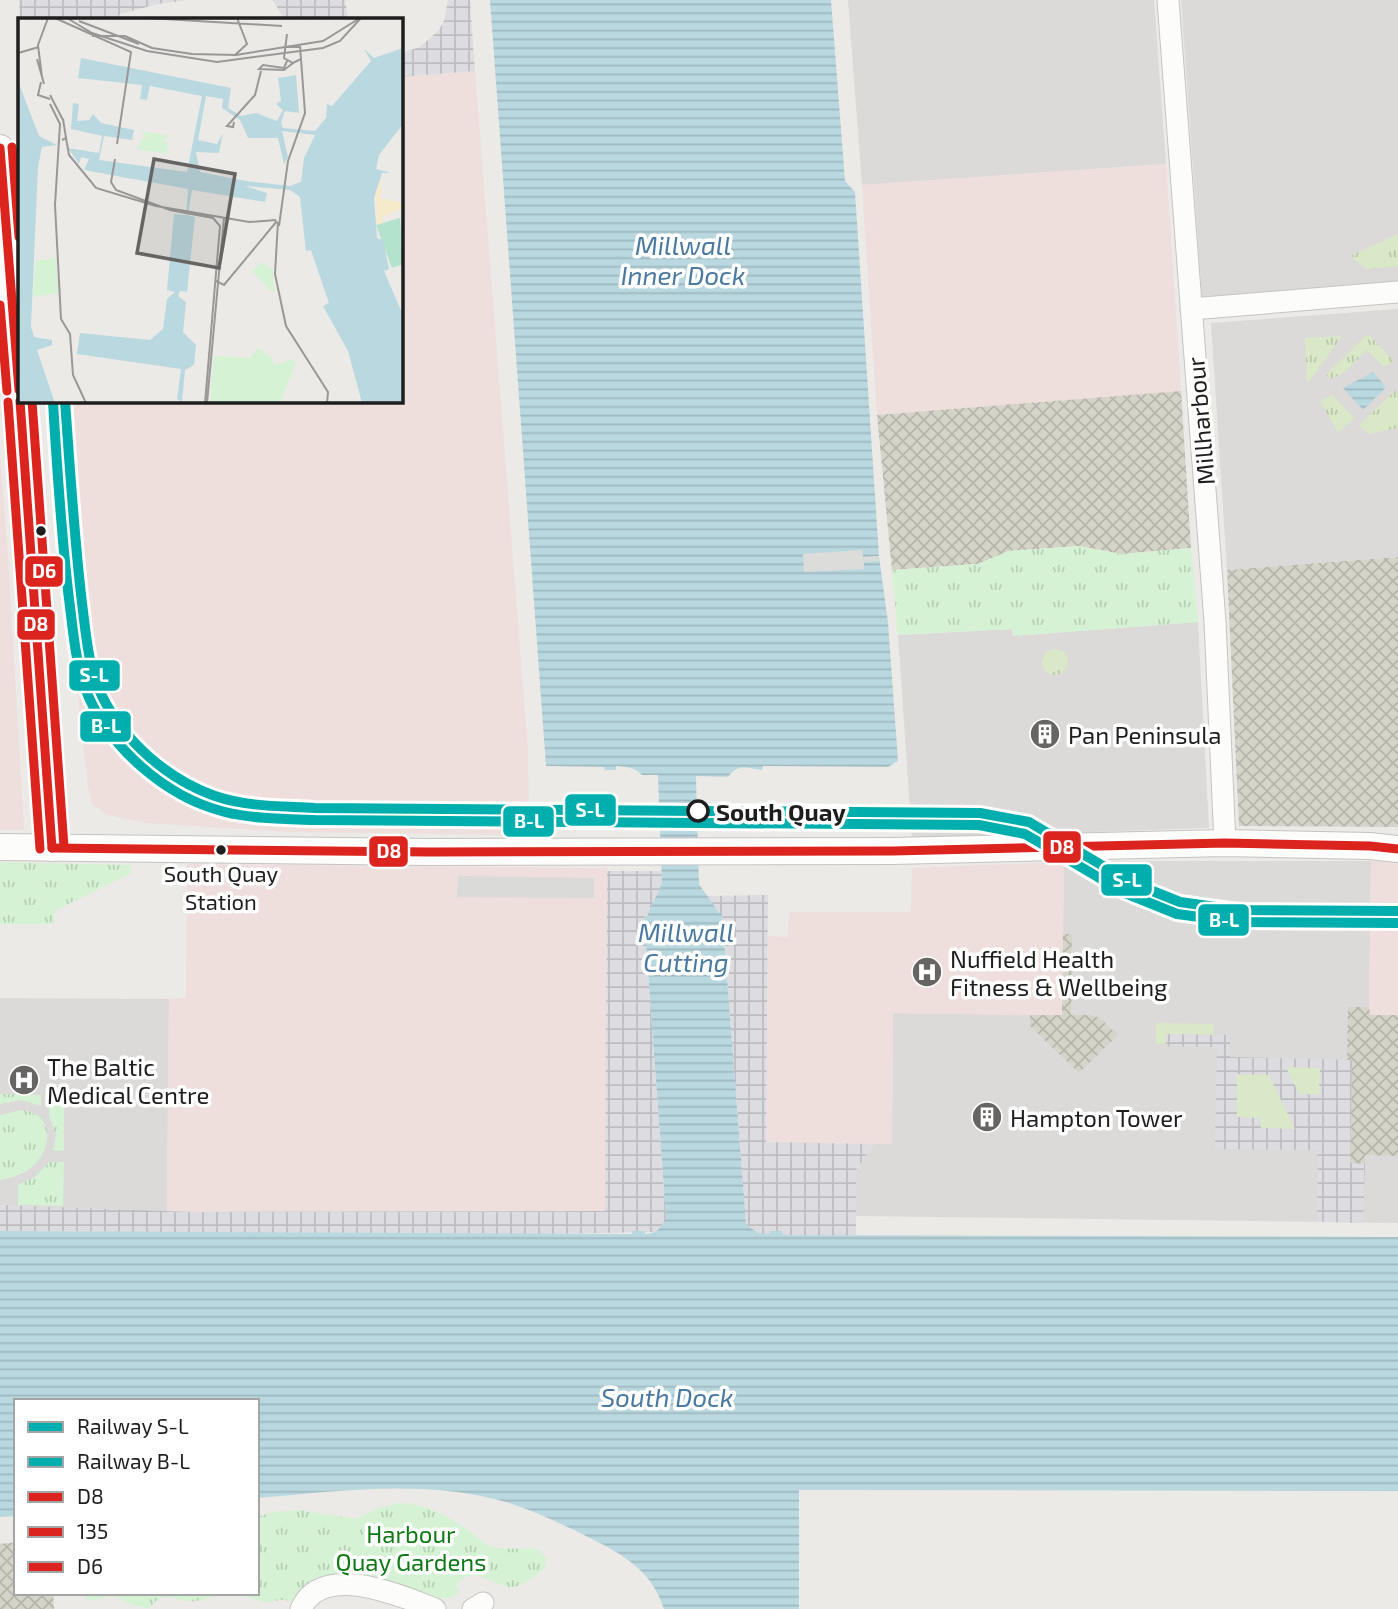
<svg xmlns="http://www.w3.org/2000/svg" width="1398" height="1609" viewBox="0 0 1398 1609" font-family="'Exo 2',sans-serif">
	<defs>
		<pattern id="construction-cross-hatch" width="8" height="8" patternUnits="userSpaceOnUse" patternTransform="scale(1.75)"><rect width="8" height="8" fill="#d5d4c9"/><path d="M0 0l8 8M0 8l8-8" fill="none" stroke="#b6b6ac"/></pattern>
		<pattern id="grass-tufts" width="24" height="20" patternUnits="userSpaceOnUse" patternTransform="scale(1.75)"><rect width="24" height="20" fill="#d9e8c6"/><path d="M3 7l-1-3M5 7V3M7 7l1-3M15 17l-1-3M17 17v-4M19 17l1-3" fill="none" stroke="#bac7aa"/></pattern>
		<pattern id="park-tufts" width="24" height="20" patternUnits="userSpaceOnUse" patternTransform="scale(1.75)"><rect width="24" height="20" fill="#d5f2d4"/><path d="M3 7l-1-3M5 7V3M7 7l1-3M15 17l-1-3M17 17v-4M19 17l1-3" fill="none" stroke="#b6cfb6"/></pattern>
		<pattern id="plaza-grid" width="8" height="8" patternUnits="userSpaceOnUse" patternTransform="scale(1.75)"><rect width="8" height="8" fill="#dddde1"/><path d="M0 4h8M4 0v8" fill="none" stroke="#bdbdc1"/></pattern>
		<pattern id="water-rules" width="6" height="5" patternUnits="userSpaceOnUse" patternTransform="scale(1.75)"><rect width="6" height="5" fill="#bad8df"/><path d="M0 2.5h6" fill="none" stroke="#9fb9bf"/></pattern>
	</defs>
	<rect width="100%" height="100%" fill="#eceae7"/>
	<!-- residential -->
	<g fill="#dbdad8">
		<polygon points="848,0 1154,0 1166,164 862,185"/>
		<polygon points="1181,0 1398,0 1398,283 1202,297"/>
		<polygon points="1398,309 1398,557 1227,570 1211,323"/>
		<polygon points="1198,622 1209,828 912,838 898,635 1012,629 1013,636"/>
		<polygon points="1090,861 1371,861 1369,1014 1398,1015 1398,1223 856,1216 856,1170 874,1144 892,1143 893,1013 1030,1015 1031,1026 1117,1035 1107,1024 1092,1015 1071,1015 1072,935 1063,934 1064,862"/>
		<polygon points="0,998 169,999 167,1212 0,1210"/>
	</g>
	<!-- commercial -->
	<g fill="#eededc">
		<polygon points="475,71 528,751 529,835 288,832 147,823 108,815 92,804 88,786 69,617 50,401 401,401 401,77"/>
		<polygon points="1166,164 1181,391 877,415 862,185"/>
		<polygon points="0,454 8,558 24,830 0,830"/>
		<polygon points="1371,861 1398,862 1398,1015 1369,1015"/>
		<polygon points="1064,862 1062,1016 893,1013 892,1144 766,1143 768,936 788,937 789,912 911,912 912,868"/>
		<polygon points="187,864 607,868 605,1211 167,1212 169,999 186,998"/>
	</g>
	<!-- religious -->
	<polygon fill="#dadad8" points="458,876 594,878 594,898 457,897"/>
	<!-- construction -->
	<g fill="url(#construction-cross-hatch)">
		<polygon points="1181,391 1191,548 1121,554 1079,546 1009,551 978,564 892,570 877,415"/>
		<polygon points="1398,557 1398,827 1239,826 1227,570"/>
		<polygon points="1063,934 1072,934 1071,1015 1092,1015 1100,1018 1118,1035 1079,1073 1030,1026 1030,1015 1062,1015"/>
		<polygon points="1348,1007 1369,1007 1370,1015 1398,1015 1398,1156 1365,1155 1365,1164 1350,1163 1352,1060 1347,1060"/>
		<polygon points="16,1542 16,1593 53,1593 54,1609 0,1609 0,1544"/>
	</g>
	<!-- grass -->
	<g fill="url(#grass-tufts)">
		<polygon points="1398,234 1398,266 1366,269 1351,256"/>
		<polygon points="1368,334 1394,361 1384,367 1367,350 1343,373 1331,379 1326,375"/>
		<polygon points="1342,336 1309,382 1307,382 1305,338"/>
		<polygon points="1396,390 1398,395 1398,428 1368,434 1359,425"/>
		<polygon points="1332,395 1354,418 1338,433 1320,401"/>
		<circle cx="1055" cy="662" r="13"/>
	</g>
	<!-- park -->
	<g fill="url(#park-tufts)">
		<polygon points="1079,546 1121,554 1191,548 1198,622 1013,636 1012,629 898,635 892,570 978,564 1009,551"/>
		<polygon points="0,862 131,865 131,873 54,911 54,924 0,924"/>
		<polygon points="0,1094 41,1095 41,1106 21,1100 0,1104"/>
		<polygon points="50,1095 64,1095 64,1151 53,1150 56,1135 49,1116"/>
		<path d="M21,1110c34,3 32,39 10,58 -9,7 -20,10 -31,12v-65z"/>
		<polygon points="49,1162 64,1162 63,1206 18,1205 18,1185 35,1177"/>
		<path d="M398,1503c26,0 50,13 71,28 7,5 13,12 22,15 16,6 33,0 49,4l6,8 -1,9c-7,8 -22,19 -33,20 -19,0 -40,-25 -56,-1l4,6c-19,17 -59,-6 -82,-11 -12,-3 -67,17 -83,22 -12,-6 -18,-1 -30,-1 -8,-1 -16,-5 -23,-9h15v-76l17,-5 25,-2 57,9 20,-10z"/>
		<path d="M86,1593h137c-9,3 -18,7 -28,8 -20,2 -31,-14 -45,7 -15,1 -23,-7 -36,-12l-28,5z"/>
	</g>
	<!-- garden -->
	<g fill="#d9e8c6">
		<polygon points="1156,1023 1214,1024 1213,1035 1167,1034 1166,1044 1156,1044"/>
		<polygon points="1285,1067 1321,1068 1320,1095 1299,1094"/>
		<polygon points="1237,1074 1269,1075 1295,1129 1261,1128 1236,1117"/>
	</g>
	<!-- plaza -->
	<g fill="url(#plaza-grid)" fill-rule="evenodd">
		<polygon points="19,0 188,0 158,4 120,14 117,19 20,19"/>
		<polygon points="270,0 345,0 348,19 284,19 273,0"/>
		<polygon points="448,0 470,0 475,71 401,77 401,53 420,47 438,31 444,21"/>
		<polygon points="607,871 662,871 662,883 647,916 644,917 666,1216 665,1222 655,1232 497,1235 0,1231 0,1205 192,1212 605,1211"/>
		<polygon points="768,895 766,1142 874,1144 856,1170 856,1236 783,1235 770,1231 770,1234 760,1234 752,1230 746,1223 722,913 719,913 707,896"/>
		<path d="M1166,1034l64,1v22l122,3 -2,103 15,1 -2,59 -46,-1 1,-72 -103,-1 2,-102 -51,-1zM1286,1067l34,1 -1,27 -20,-1zM1237,1074l32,1 26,54 -34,-1v-10l-24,-1z"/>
	</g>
	<!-- water -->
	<g fill="url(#water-rules)">
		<path d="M490,0h341l14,181 10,11 24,364 9,66 10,139 -10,6 -125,-1 -1,4c-13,-1 -24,-8 -34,7l-32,-1 3,108 20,29h3l24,310c7,8 12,11 23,11l1,-3h12l1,4 615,2v254l-599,-1v119h-135c-12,-38 -40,-54 -74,-71 -26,-13 -51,-25 -78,-34 -82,-26 -171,-13 -255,-6v-97h-241v115l-16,1v-286l632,3v-3h13v3c12,0 18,-8 21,-18l-22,-299 3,-1 15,-33 -4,-108h-16c-8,-8 -15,-8 -26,-9v4h-11l-1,-3 -58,-1z"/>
		<polygon points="1373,372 1386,387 1363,410 1343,388"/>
	</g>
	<!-- pier -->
	<polygon fill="#dcdcda" points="862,550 863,557 879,556 879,561 864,562 864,569 804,572 803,554"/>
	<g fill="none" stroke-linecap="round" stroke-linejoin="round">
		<!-- minor casing -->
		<g stroke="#c5c4c3" stroke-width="23">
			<g id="minor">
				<polyline points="1168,0 1215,622 1225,843"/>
				<polyline points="1191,309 1398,292"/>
				<path d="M301,1609c21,-48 101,-13 134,0"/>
				<polyline points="473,1609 483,1603"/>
			</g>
		</g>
		<!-- tertiary casing -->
		<g stroke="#c5c4c3" stroke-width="28">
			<g id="tertiary">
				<polyline points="0,148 19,390"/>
				<polyline points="20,401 52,848"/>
				<polyline points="0,847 429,852 893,851 1225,843 1370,846 1398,849"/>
			</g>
		</g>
		<!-- minor -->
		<use href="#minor" stroke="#fcfcfb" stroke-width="21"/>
		<!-- tertiary -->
		<use href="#tertiary" stroke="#fcfcfb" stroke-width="26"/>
		<!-- bus-1 casing -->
		<g stroke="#fff" stroke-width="14">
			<g id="bus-1">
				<polyline points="0,148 19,390"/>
				<polyline points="20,401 52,848"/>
				<polyline points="52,848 429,852 893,851 1225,843 1370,846 1398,849"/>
			</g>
		</g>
		<!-- bus-2 casing -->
		<g stroke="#fff" stroke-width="14">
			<g id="bus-2">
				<polyline points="0,305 7,391"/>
				<polyline points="8,402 40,849"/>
			</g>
		</g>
		<!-- bus-3 casing -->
		<g stroke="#fff" stroke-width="14">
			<g id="bus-3">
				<polyline points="12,147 19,237"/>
				<polyline points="32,401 64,847"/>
			</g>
		</g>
		<!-- bus-1 -->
		<use href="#bus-1" stroke="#dc241f" stroke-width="9"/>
		<!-- bus-2 -->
		<use href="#bus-2" stroke="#dc241f" stroke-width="9"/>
		<!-- bus-3 -->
		<use href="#bus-3" stroke="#dc241f" stroke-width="9"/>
		<!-- rail-1 casing -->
		<g stroke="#fff" stroke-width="16">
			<path id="rail-1" d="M65,401c5,67 9,135 17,202 4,31 6,64 20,93 22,45 65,83 113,100 32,11 67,10 100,12l665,5 49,9 101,60 50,20 57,8 161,1"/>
		</g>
		<!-- rail-2 casing -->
		<g stroke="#fff" stroke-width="16">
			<path id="rail-2" d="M53,402c4,66 8,131 16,197 4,30 6,61 16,89 22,58 80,109 140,124 29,7 60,7 90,8l664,5 46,9 100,59 52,21 60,8 161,1"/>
		</g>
		<!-- rail-1 -->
		<use href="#rail-1" stroke="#00afad" stroke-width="10"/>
		<!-- rail-2 -->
		<use href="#rail-2" stroke="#00afad" stroke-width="10"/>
	</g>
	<!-- icons -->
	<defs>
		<g id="building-disc" transform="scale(1.575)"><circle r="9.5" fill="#666564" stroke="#fff"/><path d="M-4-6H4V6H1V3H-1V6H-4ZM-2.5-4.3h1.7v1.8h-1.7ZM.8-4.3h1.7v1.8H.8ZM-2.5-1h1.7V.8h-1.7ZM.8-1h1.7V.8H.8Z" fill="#fff"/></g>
		<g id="hospital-disc" transform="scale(1.575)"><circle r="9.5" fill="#666564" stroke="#fff"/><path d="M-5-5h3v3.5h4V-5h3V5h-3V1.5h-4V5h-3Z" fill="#fff"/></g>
	</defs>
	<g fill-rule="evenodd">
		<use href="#building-disc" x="1045" y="734"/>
		<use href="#hospital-disc" x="927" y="972"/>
		<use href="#hospital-disc" x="24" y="1080"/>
		<use href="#building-disc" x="987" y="1117"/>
	</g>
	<!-- markers -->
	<g fill="#1e1e1e" stroke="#fff" stroke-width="2.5">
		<circle cx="41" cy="531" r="6"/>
		<circle cx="221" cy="850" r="6"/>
	</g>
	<circle fill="#fff" stroke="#1e1e1e" stroke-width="3.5" cx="698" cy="811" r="10"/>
	<g text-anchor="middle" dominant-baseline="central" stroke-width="7" stroke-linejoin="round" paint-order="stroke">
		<!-- bus labels -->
		<g font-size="22" fill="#1e1e1e" stroke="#fff">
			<text x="221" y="873">South Quay<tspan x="221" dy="28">Station</tspan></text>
		</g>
		<!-- street labels -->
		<g font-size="24" fill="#1e1e1e" stroke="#fff">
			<text transform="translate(1200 421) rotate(-95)">Millharbour</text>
		</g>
		<!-- poi labels -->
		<g font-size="24" fill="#1e1e1e" stroke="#fff" text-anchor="start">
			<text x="1068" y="734">Pan Peninsula</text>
			<text x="950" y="958">Nuffield Health<tspan x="950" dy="28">Fitness &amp; Wellbeing</tspan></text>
			<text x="47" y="1066">The Baltic<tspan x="47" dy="28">Medical Centre</tspan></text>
			<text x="1010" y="1117">Hampton Tower</text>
		</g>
		<!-- stop labels -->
		<g font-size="24" font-weight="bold" fill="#1e1e1e" stroke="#fff" text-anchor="start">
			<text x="716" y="811">South Quay</text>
		</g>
		<!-- park labels -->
		<g font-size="24" fill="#0f7915" stroke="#fff">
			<text x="411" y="1533">Harbour<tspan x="411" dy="28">Quay Gardens</tspan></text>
		</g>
		<!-- water labels -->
		<g font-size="26" font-style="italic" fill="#4a79a2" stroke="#fff">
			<text x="683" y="244">Millwall<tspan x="683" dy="30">Inner Dock</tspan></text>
			<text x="686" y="931">Millwall<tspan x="686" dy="30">Cutting</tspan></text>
			<text x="667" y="1396">South Dock</text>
		</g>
	</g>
	<!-- overview -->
	<g transform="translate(18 18)">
		<rect width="385" height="385" fill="#eceae7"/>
		<path d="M364,160l-2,20 20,4 2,6 -20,9 1,6 -6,2 -2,-36z" fill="#f5ebcb"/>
		<path d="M123,113l28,5 -6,5 5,3 -2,10 -28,-5 2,-10 6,-1zM38,240l2,35 -25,4 3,-36zM243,244l12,8 1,24 -22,-23zM240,330l14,10 2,8 17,-7 5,4 -16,40h-70l4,-47 36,2z" fill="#d5f2d4"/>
		<path d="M382,200l3,46 -11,4 -16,-43z" fill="#b3e2cd"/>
		<path d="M385,30v76l-24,31 -3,14 15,4h-9l-8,25 3,40 6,2 6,29 -5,2 19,44v88h-41l-14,-52 -25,-45 6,-3 -18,-53 -5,1 -6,-54 -10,-7 -45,-4 22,7 -2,9 -73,-12 -4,25 7,2 -8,75 -7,-1 -2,5 8,6 -3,30 13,13 -2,20 -9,5 -3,32 -5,-3 4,-30 -104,-15 3,-21 70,7 13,-11 4,-30 8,-7 -8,-2 7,-76 12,1 2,-26 -104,-19 5,-11 -8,-2 -2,7 -11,-16 31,5 3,-17 -31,-7 2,-26 6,1 -2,17 12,-1 4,-6 8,9 33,7 -2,10 -28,-4 -5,24 88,12 15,-76 -52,-10 -3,14 -7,-1 2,-14 -64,-7 3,-20 150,30 -3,20 13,8 15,-3 21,8 6,-11 -7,-6 5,-3 -3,-23 18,-3 3,38 -14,-2 -4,11 2,6 32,3 11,-13 1,-14 5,2 39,-45 -7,-12 10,9zM188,78l17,3 -1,9 18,12 8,18h30l6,26 4,-7 -6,-26 33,4 -11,23 -3,24 -11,4 -44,-5 -46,-9 -4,-20 23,1 4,-20 -6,11 -19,-4zM0,63l21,55 18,9 -15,2 -4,20 -7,160 3,10 18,3v5l-15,5 18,53h-37z" fill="#bad8df" fill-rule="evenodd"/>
		<path fill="none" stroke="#bad8df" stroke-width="3.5" d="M0,356l15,29M376,385l-10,-36 -48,-112 -8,-42 9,-56 16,-34 26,-32 24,-14M381,385l-10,-39 -47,-110 -8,-40 14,-71 33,-48 22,-14"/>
		<path fill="none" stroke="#9a9897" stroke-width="2" d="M37,0l76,34 -14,92M49,0l25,15 55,18 70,11 106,-14 17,-7 21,-23M129,0l135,8M61,3l60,23M74,18h33l27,12 40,6 44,1 87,-14 37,-23M268,29h14l1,12 -8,4 -9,-5 3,-24M0,35l21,-6M217,37l12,-11 -10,-26M19,41l7,25M269,43l-3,7 -21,-3 -4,4 25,1 9,-7M24,59l-4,-32 10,-27M23,64l-3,13 12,4M32,77l13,25M32,86l10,20 -5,81 6,114 9,15 3,41 13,28M216,104l-1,5 -6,-1 28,-31 6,-24M48,120l3,17 27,33 60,18 93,16 27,-2M44,122l4,-2 -3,-19M97,141l-4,23 5,8 54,20 43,8 7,8 -15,177M260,204l-3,52 11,52 42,66 -1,11M261,208l9,-65 17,-48 -4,-54M198,263l8,4 53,-64M189,385l17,-185"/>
		<path fill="#666564" fill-opacity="0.15" stroke="#666564" stroke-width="3.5" d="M136,141l81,15 -16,94 -82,-15z"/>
		<rect width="385" height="385" fill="none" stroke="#1e1e1e" stroke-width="3.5"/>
	</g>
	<g stroke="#fff" stroke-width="2.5">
		<rect x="24" y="555" width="40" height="33" rx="7" fill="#dc241f"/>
		<rect x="16" y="608" width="40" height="33" rx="7" fill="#dc241f"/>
		<rect x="68" y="659" width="53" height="33" rx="7" fill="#00afad"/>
		<rect x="79" y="710" width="53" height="33" rx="7" fill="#00afad"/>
		<rect x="564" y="793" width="53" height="34" rx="7" fill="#00afad"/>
		<rect x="502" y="805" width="53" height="33" rx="7" fill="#00afad"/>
		<rect x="1042" y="830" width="40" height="34" rx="7" fill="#dc241f"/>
		<rect x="368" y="835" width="41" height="33" rx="7" fill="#dc241f"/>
		<rect x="1100" y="863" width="53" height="34" rx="7" fill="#00afad"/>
		<rect x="1197" y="903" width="53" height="34" rx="7" fill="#00afad"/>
	</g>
	<g font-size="19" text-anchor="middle" font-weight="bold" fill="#fff">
		<text x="44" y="578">D6</text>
		<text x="36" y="631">D8</text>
		<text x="94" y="682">S-L</text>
		<text x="106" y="733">B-L</text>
		<text x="590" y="817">S-L</text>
		<text x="529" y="828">B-L</text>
		<text x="1062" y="854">D8</text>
		<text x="389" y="858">D8</text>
		<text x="1127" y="887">S-L</text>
		<text x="1224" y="927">B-L</text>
	</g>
	<!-- legend -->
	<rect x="14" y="1399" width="245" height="196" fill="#ffffff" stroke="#a5a5a5" stroke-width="2"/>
	<rect x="28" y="1422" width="35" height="10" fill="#00afad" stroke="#a5a5a5" stroke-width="2"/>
	<text x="77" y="1434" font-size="21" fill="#1e1e1e">Railway S-L</text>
	<rect x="28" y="1457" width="35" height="10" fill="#00afad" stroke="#a5a5a5" stroke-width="2"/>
	<text x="77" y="1469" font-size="21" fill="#1e1e1e">Railway B-L</text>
	<rect x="28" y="1492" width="35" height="10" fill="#dc241f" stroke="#a5a5a5" stroke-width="2"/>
	<text x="77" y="1504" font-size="21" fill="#1e1e1e">D8</text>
	<rect x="28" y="1527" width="35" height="10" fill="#dc241f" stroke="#a5a5a5" stroke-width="2"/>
	<text x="77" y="1539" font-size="21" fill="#1e1e1e">135</text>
	<rect x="28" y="1562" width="35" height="10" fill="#dc241f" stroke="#a5a5a5" stroke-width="2"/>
	<text x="77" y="1574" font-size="21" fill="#1e1e1e">D6</text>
</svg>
